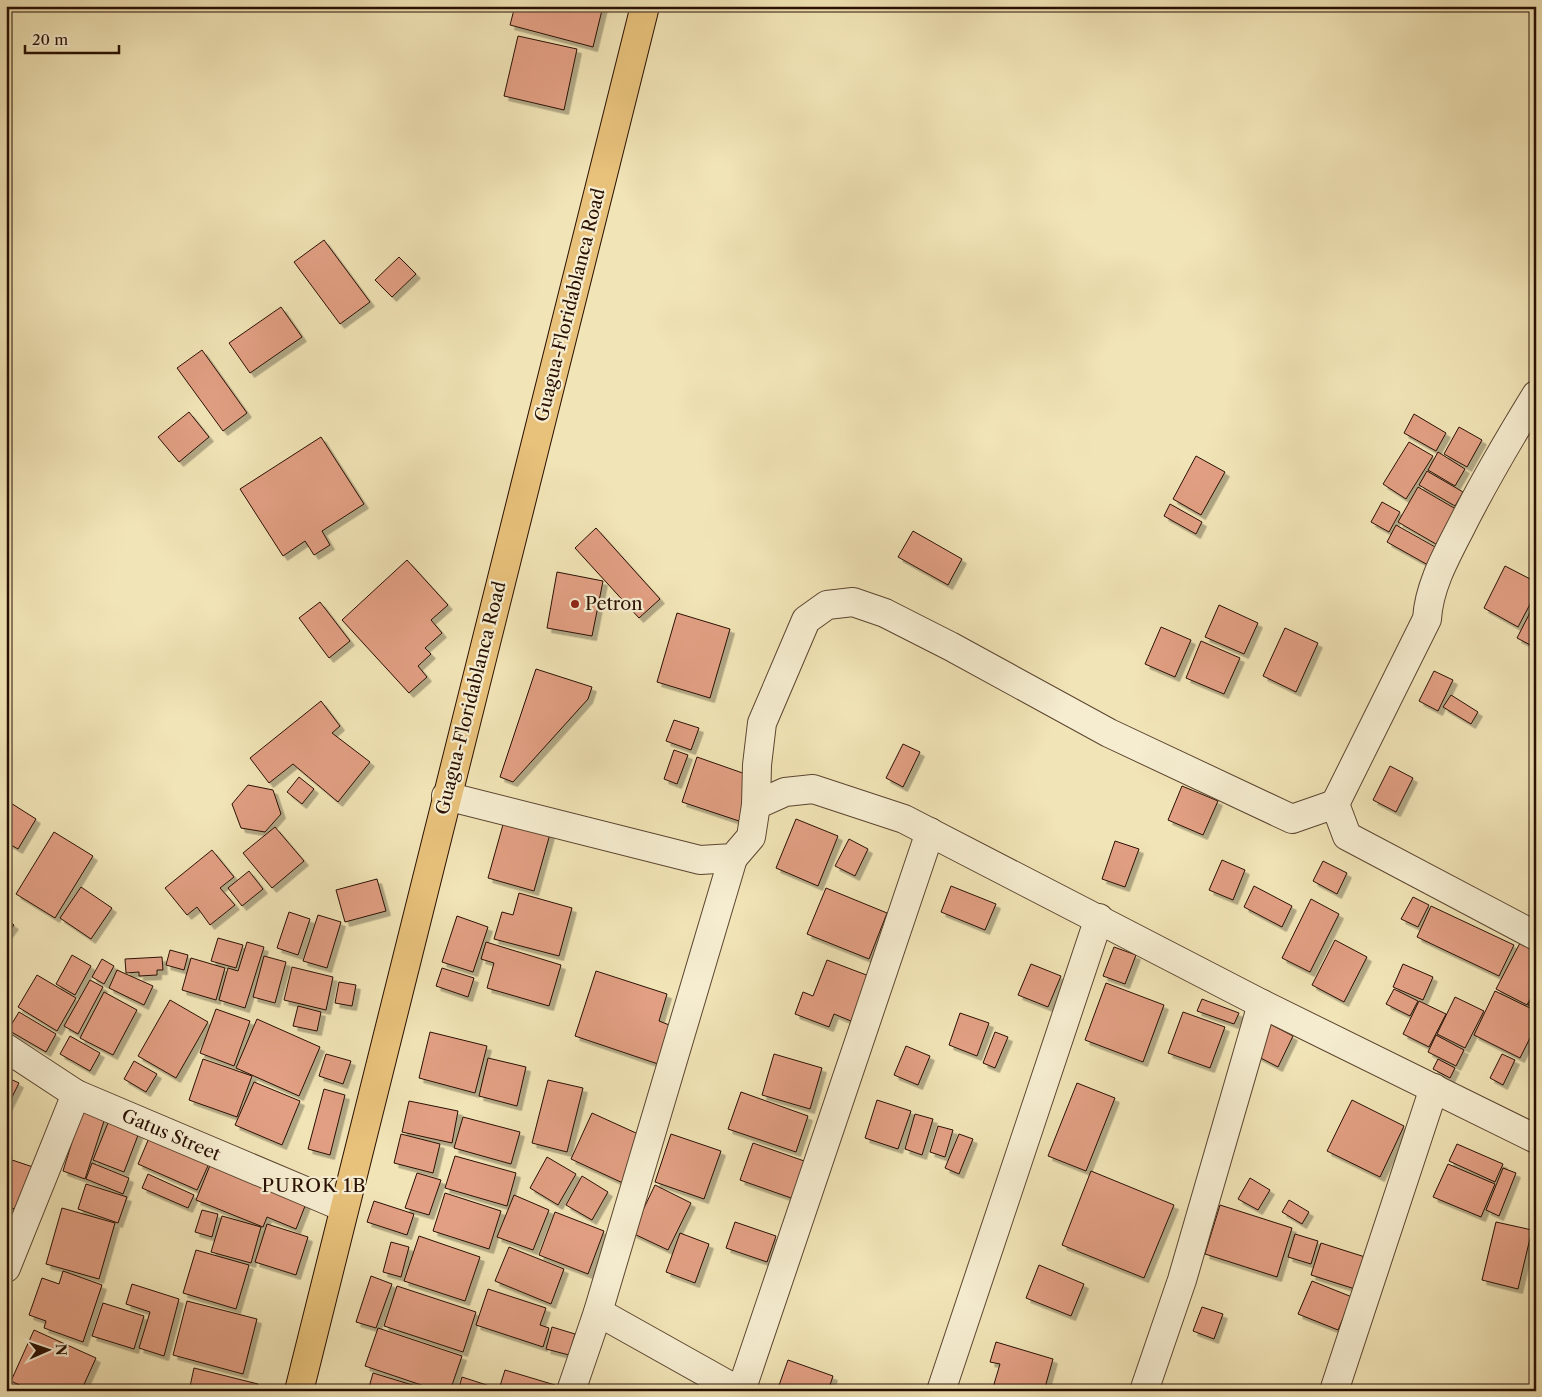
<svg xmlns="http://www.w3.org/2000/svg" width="1542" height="1397" viewBox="0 0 1542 1397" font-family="'Libre Caslon Text',serif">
	<defs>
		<filter id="shadow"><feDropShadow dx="4.5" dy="4.5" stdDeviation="0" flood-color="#0004"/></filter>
	</defs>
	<rect width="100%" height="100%" fill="#f1e4b6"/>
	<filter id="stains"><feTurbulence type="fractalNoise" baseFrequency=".004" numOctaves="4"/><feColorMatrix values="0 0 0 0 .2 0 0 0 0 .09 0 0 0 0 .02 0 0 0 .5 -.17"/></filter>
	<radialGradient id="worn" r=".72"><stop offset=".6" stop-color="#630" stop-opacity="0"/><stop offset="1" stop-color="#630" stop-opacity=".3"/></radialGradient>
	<!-- building -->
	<g fill="#e29f83" stroke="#291003" filter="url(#shadow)">
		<polygon points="515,6 603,6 593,47 510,25"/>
		<polygon points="518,36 577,49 564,110 504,96"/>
		<polygon points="324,240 370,302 340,324 294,262"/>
		<polygon points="399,257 416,274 392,297 375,280"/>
		<polygon points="281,307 302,337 250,373 229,343"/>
		<polygon points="202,350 247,413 223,431 177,368"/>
		<polygon points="189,412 209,437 179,462 158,437"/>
		<polygon points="1414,414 1446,433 1436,451 1404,433"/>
		<polygon points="1459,427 1482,440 1467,467 1444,454"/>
		<polygon points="321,437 364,504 322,531 330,545 314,555 305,541 283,556 240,489"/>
		<polygon points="1409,442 1433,456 1406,499 1383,484"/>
		<polygon points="1438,452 1465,469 1455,486 1428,470"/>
		<polygon points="1196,456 1225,472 1201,515 1173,499"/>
		<polygon points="1427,471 1463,492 1455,506 1419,485"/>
		<polygon points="1418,487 1461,512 1441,547 1398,522"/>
		<polygon points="1382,502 1400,512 1389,532 1371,522"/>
		<polygon points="1170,504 1202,522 1196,534 1164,516"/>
		<polygon points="1396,525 1437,548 1428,565 1387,542"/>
		<polygon points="596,528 660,599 639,618 575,548"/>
		<polygon points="913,531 962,559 948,585 898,557"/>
		<polygon points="407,560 448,605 431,620 442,633 425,648 431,654 418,666 427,677 409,693 342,620"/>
		<polygon points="1505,566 1536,582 1536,593 1518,627 1484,608"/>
		<polygon points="557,572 603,581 592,636 547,628"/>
		<polygon points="1536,601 1536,648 1517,638"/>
		<polygon points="320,602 350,641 329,658 299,618"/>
		<polygon points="1219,605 1258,623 1244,654 1205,637"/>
		<polygon points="677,613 730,629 710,698 657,682"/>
		<polygon points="1161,627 1191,640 1175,677 1145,664"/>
		<polygon points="1285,628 1318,643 1296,692 1263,676"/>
		<polygon points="1201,641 1240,658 1224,694 1186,678"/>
		<polygon points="536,669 592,687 588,699 513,782 500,777"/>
		<polygon points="1434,671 1453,680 1438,711 1419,701"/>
		<polygon points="1451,695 1478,712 1471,724 1443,707"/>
		<polygon points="321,701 340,726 332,733 370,762 338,802 293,764 269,783 250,758"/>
		<polygon points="674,720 699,728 691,750 666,741"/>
		<polygon points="903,744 920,752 903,787 886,778"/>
		<polygon points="674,750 688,755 677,784 664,779"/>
		<polygon points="697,757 754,777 739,821 682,802"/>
		<polygon points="1390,766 1413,778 1396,812 1373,800"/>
		<polygon points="299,777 314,789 302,804 287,792"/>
		<polygon points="248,785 273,790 281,814 265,832 241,828 232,804"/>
		<polygon points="1182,786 1218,801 1203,835 1168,820"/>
		<polygon points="6,800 36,819 18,849 6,842"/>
		<polygon points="796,819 838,836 818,886 776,868"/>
		<polygon points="504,821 550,834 534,891 488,878"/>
		<polygon points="275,827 304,861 272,888 243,853"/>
		<polygon points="54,832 93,856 55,918 16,894"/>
		<polygon points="849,839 868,849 855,876 835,866"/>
		<polygon points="1115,841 1139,849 1125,887 1102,879"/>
		<polygon points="212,850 234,877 220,888 235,905 210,925 197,907 187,915 165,888"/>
		<polygon points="1222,860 1245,870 1233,900 1209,890"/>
		<polygon points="1323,861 1347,873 1337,894 1313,881"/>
		<polygon points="249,871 263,889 242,906 228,888"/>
		<polygon points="377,879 386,911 345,922 336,890"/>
		<polygon points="951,886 996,904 985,930 941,912"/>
		<polygon points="1254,886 1292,906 1282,927 1244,907"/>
		<polygon points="81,887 112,908 91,939 60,918"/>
		<polygon points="826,888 887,913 869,959 807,934"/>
		<polygon points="519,893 572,908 559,956 494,939 502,912 513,915"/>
		<polygon points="1413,897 1429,905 1418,927 1401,919"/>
		<polygon points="1311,899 1339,914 1310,972 1282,958"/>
		<polygon points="1431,906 1514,945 1499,976 1417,937"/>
		<polygon points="289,912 310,919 298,955 277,948"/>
		<polygon points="318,915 341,922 327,968 303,961"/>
		<polygon points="457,916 488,927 473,972 442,962"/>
		<polygon points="6,919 14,925 6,936"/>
		<polygon points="218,938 243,945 236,968 211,961"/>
		<polygon points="1335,940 1367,957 1344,1002 1312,985"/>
		<polygon points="247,942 264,947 245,1008 219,1000 228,968 238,971"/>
		<polygon points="486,942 561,965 549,1006 487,988 494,963 481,959"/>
		<polygon points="1520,943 1536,952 1536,988 1527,1005 1496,989"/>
		<polygon points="1114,947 1136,955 1125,984 1103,976"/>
		<polygon points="170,950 188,955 184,970 166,965"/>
		<polygon points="72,955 91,966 75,995 56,984"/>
		<polygon points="264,956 286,962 275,1003 253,997"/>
		<polygon points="162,957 163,970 157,970 157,975 139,976 139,972 126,973 125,959"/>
		<polygon points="191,958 225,968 216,1000 182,990"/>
		<polygon points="102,959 114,966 104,984 92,977"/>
		<polygon points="827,960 869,976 851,1021 834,1014 829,1027 795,1014 803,992 813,996"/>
		<polygon points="1031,964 1061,976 1048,1007 1018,995"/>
		<polygon points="1403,964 1433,977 1423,1000 1393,987"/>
		<polygon points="292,967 333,977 326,1010 284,1000"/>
		<polygon points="442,968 474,978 468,997 436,986"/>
		<polygon points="117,970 153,986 144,1005 109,988"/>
		<polygon points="596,971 667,994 659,1021 677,1028 664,1066 575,1036"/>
		<polygon points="37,975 76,998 57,1031 18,1007"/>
		<polygon points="90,980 103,987 78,1034 64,1026"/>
		<polygon points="339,982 356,985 352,1006 335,1003"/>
		<polygon points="1106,983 1164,1005 1143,1062 1085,1040"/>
		<polygon points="1394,989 1418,1001 1410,1016 1386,1004"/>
		<polygon points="1536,990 1536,1009 1528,1005"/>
		<polygon points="1495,991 1536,1011 1536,1026 1520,1058 1474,1035"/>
		<polygon points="104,992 137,1010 113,1055 80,1038"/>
		<polygon points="1455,997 1484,1011 1465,1048 1437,1034"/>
		<polygon points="1202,999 1239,1013 1234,1024 1197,1011"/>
		<polygon points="170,1000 208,1022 176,1078 138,1056"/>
		<polygon points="1419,1001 1446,1014 1429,1047 1403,1034"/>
		<polygon points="298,1006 321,1012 317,1031 293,1026"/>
		<polygon points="216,1009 250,1021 234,1066 200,1053"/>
		<polygon points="19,1012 56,1034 46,1052 8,1030"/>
		<polygon points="1183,1012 1225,1027 1210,1068 1168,1053"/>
		<polygon points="960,1013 989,1023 977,1056 949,1045"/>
		<polygon points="257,1019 320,1047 299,1096 236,1068"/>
		<polygon points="1270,1024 1293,1036 1278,1067 1255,1055"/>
		<polygon points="430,1032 487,1046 475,1093 419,1078"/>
		<polygon points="995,1032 1008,1037 995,1068 983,1063"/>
		<polygon points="1436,1035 1464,1050 1456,1066 1428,1052"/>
		<polygon points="70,1036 100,1053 90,1071 60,1054"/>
		<polygon points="906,1046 930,1056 918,1085 894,1075"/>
		<polygon points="326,1054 351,1061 343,1084 319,1076"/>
		<polygon points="774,1054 822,1068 810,1109 762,1095"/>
		<polygon points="1502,1054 1515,1060 1503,1085 1490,1078"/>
		<polygon points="488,1058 526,1067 517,1106 479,1096"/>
		<polygon points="203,1059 252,1076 237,1117 189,1100"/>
		<polygon points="1438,1059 1455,1068 1450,1078 1433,1069"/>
		<polygon points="134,1061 157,1074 146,1092 124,1079"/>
		<polygon points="6,1077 19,1083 6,1109"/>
		<polygon points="548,1080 583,1088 567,1152 532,1143"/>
		<polygon points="254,1082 300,1101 282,1145 235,1125"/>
		<polygon points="1077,1083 1115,1098 1086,1171 1048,1156"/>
		<polygon points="324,1089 345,1095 330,1155 308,1149"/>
		<polygon points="741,1092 808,1116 796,1152 728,1129"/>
		<polygon points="877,1100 911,1111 898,1149 865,1138"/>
		<polygon points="1352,1100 1404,1126 1380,1177 1327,1151"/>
		<polygon points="409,1101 458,1111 452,1143 402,1132"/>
		<polygon points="83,1107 106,1115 85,1179 63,1171"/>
		<polygon points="592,1113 647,1138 625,1184 571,1159"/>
		<polygon points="915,1114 933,1119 922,1155 905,1149"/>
		<polygon points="463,1117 520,1132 511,1164 454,1148"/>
		<polygon points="110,1118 140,1130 124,1172 93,1160"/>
		<polygon points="938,1126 953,1130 945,1157 930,1152"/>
		<polygon points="152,1131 212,1157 197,1190 138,1164"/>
		<polygon points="401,1134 440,1144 433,1173 394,1163"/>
		<polygon points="671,1134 721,1151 704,1199 655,1182"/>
		<polygon points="959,1134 973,1139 959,1174 945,1168"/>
		<polygon points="753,1143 807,1162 794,1199 740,1180"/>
		<polygon points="1457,1144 1503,1164 1495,1182 1449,1161"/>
		<polygon points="455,1156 516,1173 507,1206 445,1188"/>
		<polygon points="547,1157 576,1174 558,1205 530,1188"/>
		<polygon points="6,1158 33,1167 18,1210 6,1206"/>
		<polygon points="92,1163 129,1178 123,1194 86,1179"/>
		<polygon points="211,1163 307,1201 296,1229 267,1217 263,1227 196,1200"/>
		<polygon points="1448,1164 1495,1184 1481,1217 1433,1197"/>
		<polygon points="1503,1168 1516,1173 1499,1216 1486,1210"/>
		<polygon points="1091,1171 1174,1205 1144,1278 1062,1245"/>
		<polygon points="417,1173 441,1180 429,1215 405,1208"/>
		<polygon points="148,1174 194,1195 188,1208 142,1188"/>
		<polygon points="582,1176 608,1192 592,1220 566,1205"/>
		<polygon points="1250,1178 1270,1190 1258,1210 1238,1199"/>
		<polygon points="86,1184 127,1197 118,1223 78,1209"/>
		<polygon points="655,1185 691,1203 668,1250 632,1233"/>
		<polygon points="445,1193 501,1211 489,1249 433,1231"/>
		<polygon points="514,1195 549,1210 533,1250 497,1237"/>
		<polygon points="1289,1200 1309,1212 1302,1224 1282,1212"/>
		<polygon points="374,1201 414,1214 407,1235 367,1222"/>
		<polygon points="1220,1205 1292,1228 1277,1277 1205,1254"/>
		<polygon points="62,1208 115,1223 99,1279 46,1264"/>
		<polygon points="202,1210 218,1214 212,1237 195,1232"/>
		<polygon points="555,1212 604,1231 588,1274 539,1255"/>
		<polygon points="222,1216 261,1227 251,1263 211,1252"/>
		<polygon points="735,1222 776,1236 767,1262 726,1248"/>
		<polygon points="1496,1222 1532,1230 1518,1289 1482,1280"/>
		<polygon points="267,1224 308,1237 296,1275 255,1262"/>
		<polygon points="680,1233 709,1244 695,1283 666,1272"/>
		<polygon points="1295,1234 1318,1241 1311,1264 1288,1257"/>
		<polygon points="419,1236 480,1257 465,1301 404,1281"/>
		<polygon points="391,1242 409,1247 401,1277 383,1272"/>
		<polygon points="1321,1243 1365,1257 1355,1289 1311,1275"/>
		<polygon points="509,1247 564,1269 551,1304 495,1281"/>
		<polygon points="196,1250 249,1265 236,1309 183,1293"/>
		<polygon points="1039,1265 1084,1284 1071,1316 1026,1298"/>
		<polygon points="63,1271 102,1285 83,1342 44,1328 46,1321 29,1315 42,1278 59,1284"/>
		<polygon points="371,1276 392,1284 376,1328 356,1322"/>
		<polygon points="1312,1281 1352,1297 1338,1330 1298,1314"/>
		<polygon points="132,1284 179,1299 164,1356 139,1348 150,1312 126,1304"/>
		<polygon points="397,1286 476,1312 463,1352 384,1326"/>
		<polygon points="488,1289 546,1308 540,1325 549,1328 543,1347 476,1325"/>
		<polygon points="187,1301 257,1319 243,1374 173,1355"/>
		<polygon points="103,1303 144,1316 134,1349 92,1336"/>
		<polygon points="1202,1307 1223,1314 1214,1339 1193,1331"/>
		<polygon points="552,1327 575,1334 569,1355 546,1349"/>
		<polygon points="378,1328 462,1356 450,1391 439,1391 365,1366"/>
		<polygon points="34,1330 96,1358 81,1391 32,1391 11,1381"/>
		<polygon points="996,1342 1053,1359 1044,1391 992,1391 1000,1364 990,1362"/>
		<polygon points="788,1360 833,1376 828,1391 777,1391"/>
		<polygon points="194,1368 258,1384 257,1391 189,1391"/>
		<polygon points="505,1370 555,1385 554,1391 458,1391 462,1377 499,1389"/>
		<polygon points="373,1373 432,1391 368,1391"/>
	</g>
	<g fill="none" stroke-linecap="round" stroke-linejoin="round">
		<!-- street casing -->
		<g stroke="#5b4530" stroke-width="30">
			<g id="street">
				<polyline points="446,796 700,860 733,858 751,837 756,805 785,792 813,789 904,819 1262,1004 1536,1139"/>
				<path d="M1335,804l92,-185c2,-32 18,-61 33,-90 23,-46 49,-90 76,-134"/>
				<polyline points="756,805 757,765 762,723 806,620 827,605 853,602 885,613 950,646 1109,733 1292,819 1335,804 1347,836 1536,936"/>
				<polyline points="6,1048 76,1094 343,1207"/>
				<polyline points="6,1268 76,1094"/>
				<polyline points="598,1312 739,1391"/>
				<polyline points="571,1391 598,1312 733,858"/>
				<polyline points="741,1391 930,832"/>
				<polyline points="941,1391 1099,918"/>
				<polyline points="1144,1391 1182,1280 1262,1004"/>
				<polyline points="1334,1391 1434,1088"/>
			</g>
		</g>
		<!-- primary casing -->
		<g stroke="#291003" stroke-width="30">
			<polyline id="primary" points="299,1391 645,6"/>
		</g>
		<!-- street -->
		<use href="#street" stroke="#f6edd0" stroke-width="28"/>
		<!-- primary -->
		<use href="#primary" stroke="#e8c27b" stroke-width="28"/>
	</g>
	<!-- markers -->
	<circle fill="#8f2418" stroke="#f6edd0" stroke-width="2" cx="575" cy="604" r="5"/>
	<g text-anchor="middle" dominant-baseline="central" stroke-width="4.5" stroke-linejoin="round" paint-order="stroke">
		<!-- street labels -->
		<g font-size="18" fill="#291003" stroke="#f6edd0">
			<text transform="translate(570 305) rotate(-76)">Guagua-Floridablanca Road</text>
			<text transform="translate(471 698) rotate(-76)">Guagua-Floridablanca Road</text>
			<text transform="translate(171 1135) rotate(23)">Gatus Street</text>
		</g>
		<!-- poi labels -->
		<g font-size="18" fill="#291003" stroke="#f6edd0" text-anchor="start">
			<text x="585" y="604">Petron</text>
		</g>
		<!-- neighbourhood labels -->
		<g font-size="19" letter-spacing="1" fill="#291003" stroke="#f6edd0">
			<text x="314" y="1185">PUROK 1B</text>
		</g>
	</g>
	<!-- margin -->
	<rect width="1542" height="1397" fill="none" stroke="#f1e4b6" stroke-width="25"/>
	<rect x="8" y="8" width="1527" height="1382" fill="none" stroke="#291003" stroke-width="2.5"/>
	<rect x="12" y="12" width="1517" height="1372" fill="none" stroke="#291003"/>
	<!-- north arrow -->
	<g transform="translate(48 1350) rotate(88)" stroke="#f6edd0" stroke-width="4" paint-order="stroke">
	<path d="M0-4L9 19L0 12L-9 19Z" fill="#291003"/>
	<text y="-8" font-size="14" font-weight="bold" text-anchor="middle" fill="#291003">N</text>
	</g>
	<!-- scale -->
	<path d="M25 45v8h94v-8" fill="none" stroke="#291003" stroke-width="2.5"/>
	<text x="32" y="45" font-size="15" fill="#291003" stroke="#f6edd0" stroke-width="4" paint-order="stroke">20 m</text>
	<rect width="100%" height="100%" filter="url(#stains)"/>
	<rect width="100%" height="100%" fill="url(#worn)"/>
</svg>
